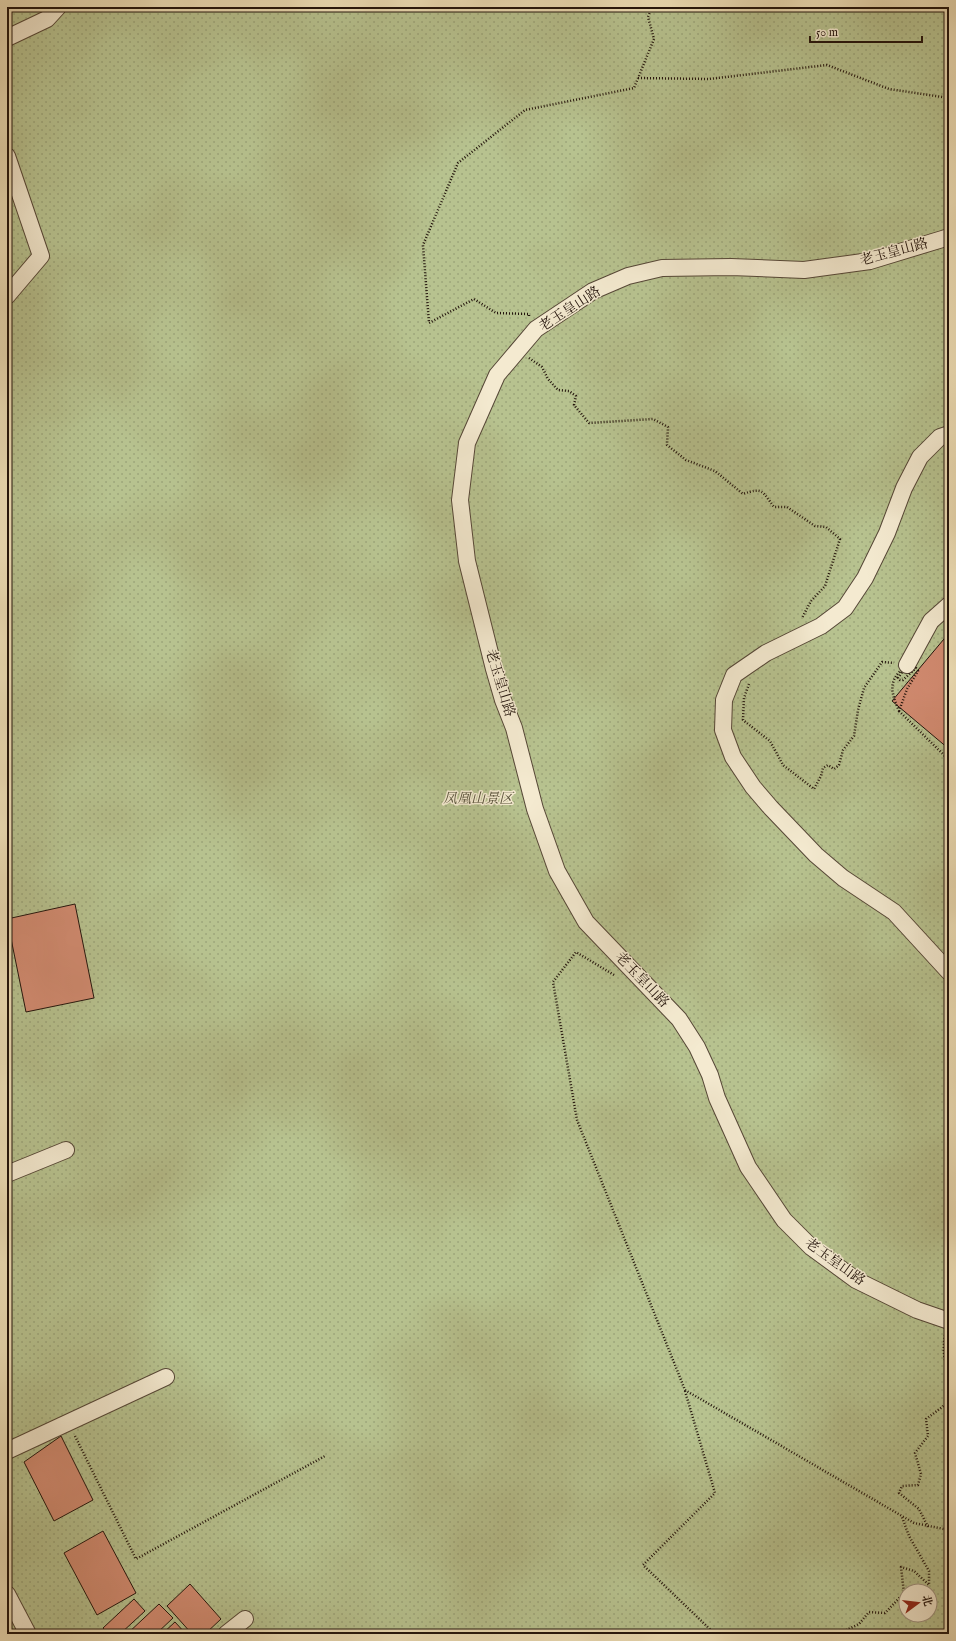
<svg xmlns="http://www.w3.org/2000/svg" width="956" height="1641" viewBox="0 0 956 1641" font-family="'IM FELL English','Noto Serif SC',serif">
	<defs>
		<pattern id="park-dots" width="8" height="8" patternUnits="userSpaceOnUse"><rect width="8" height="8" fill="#b7c28f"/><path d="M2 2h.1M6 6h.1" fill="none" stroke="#9da67a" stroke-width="1.8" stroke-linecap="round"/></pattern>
	</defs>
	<rect width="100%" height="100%" fill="#eedfb7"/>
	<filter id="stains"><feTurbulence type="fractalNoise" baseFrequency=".005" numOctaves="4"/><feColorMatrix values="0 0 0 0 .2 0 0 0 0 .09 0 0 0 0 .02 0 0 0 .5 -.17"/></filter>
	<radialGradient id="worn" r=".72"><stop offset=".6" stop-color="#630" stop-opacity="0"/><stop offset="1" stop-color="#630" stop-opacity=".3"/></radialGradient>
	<!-- park -->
	<path fill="url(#park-dots)" stroke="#6d6b4e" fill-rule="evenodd" d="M7,7h942v1627h-942zM906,1591h24v24h-24z"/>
	<!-- building -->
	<g fill="#d28b71" stroke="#23140c">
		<polygon points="949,633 949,749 892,701"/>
		<polygon points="75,904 94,998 26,1012 7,919"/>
		<polygon points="61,1436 93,1500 54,1521 24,1462"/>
		<polygon points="103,1531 136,1593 97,1615 64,1553"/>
		<polygon points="190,1584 221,1619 205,1634 192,1634 167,1606"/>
		<polygon points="134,1599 145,1611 120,1634 108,1634 103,1628"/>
		<polygon points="159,1604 173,1618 156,1634 127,1634"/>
		<polygon points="175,1622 186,1634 162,1634"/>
	</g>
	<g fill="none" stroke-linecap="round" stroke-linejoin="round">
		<!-- minor casing -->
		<g stroke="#564737" stroke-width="18">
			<g id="minor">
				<polyline points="7,38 47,19 58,7"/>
				<polyline points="7,156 41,256 7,296"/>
				<polyline points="949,237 870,261 804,270 731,267 662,268 628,276 593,291 536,329 497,375 467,443 460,500 467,561 494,669 503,700 514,728 535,809 557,871 586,922 679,1019 697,1047 710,1075 717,1098 748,1167 784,1220 811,1247 856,1280 917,1310 949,1321"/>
				<polyline points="949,434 940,437 920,457 904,488 887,533 865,578 845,608 821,626 766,653 734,675 724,700 723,730 733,757 753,787 771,808 816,855 843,878 894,912 949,972"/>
				<polyline points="907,665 931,621 949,605"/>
				<polyline points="7,1174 66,1150"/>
				<polyline points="7,1451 166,1377"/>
				<polyline points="7,1594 28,1634"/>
				<polyline points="226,1634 245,1619"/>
			</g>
		</g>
		<!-- path -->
		<g stroke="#23140c" stroke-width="2.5" stroke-dasharray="1 2" stroke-linecap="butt">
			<polyline points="638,78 709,79 827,65 889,89 949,98"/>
			<polyline points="529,316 529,314 496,313 474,299 429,323 423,245 458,163 525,110 634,88 654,39 648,17 652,7"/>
			<path d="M529,358l13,9 6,12 10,11 11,1 7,5 -2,9 15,18 64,-4 15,8 -1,18 19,15 29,11 28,23c20,-7 19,-3 31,13h13l28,19 11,1 14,12 -15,47 -14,15 -9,17"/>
			<path d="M907,665l-9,13 2,2h3l13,-12 2,3 -11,18 -8,22c-9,-21 -11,-31 8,-46z"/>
			<polyline points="749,684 744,698 743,720 770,741 783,765 814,789 821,776 823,768 828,765 834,769 839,765 843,750 854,736 858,710 864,688 882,662 894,663"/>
			<polyline points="899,711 949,760"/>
			<polyline points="614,975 576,952 553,982 577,1120 685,1390 914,1523 949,1530"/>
			<path d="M945,1335c-2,12 -2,25 4,35"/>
			<polyline points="685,1391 715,1493 643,1565 715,1634"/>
			<polyline points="75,1436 136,1559 325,1456"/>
			<polyline points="928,1527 919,1509 899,1493 902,1486 918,1485 921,1474 915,1453 928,1436 926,1419 949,1402"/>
			<polyline points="838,1634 859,1624 869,1612 885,1613 904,1593 901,1567 914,1571 929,1585 929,1571 909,1536 902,1517"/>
		</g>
		<!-- minor -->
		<use href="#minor" stroke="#f4ead0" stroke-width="16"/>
	</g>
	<g text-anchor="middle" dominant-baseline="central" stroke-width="3" stroke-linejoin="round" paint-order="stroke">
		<!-- street labels -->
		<g font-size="14" fill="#23140c" stroke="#f4ead0">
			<text transform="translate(894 252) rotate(-15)">老玉皇山路</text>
			<text transform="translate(570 309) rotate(-33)">老玉皇山路</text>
			<text transform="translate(500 683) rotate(73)">老玉皇山路</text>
			<text transform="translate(642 980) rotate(46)">老玉皇山路</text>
			<text transform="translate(835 1262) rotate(36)">老玉皇山路</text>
		</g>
		<!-- park labels -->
		<g font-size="14" font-style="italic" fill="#57513a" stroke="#f4ead0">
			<text x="478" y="799">凤凰山景区</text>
		</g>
	</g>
	<!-- margin -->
	<rect width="956" height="1641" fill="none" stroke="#eedfb7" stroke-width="24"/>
	<rect x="8" y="8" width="940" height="1625" fill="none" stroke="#23140c" stroke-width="2"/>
	<rect x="12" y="12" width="932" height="1617" fill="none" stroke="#23140c"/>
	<!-- north arrow -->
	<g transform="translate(918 1603) rotate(75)"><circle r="19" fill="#f4ead0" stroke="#a09482"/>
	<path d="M0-3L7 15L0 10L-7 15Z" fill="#8f2418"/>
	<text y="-6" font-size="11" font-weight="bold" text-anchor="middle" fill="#23140c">北</text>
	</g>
	<!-- scale -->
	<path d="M810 36v6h112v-6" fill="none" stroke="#23140c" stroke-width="2"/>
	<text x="816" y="36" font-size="12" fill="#23140c" stroke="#f4ead0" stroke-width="3" paint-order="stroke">50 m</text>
	<rect width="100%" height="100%" filter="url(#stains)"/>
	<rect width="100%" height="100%" fill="url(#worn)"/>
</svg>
